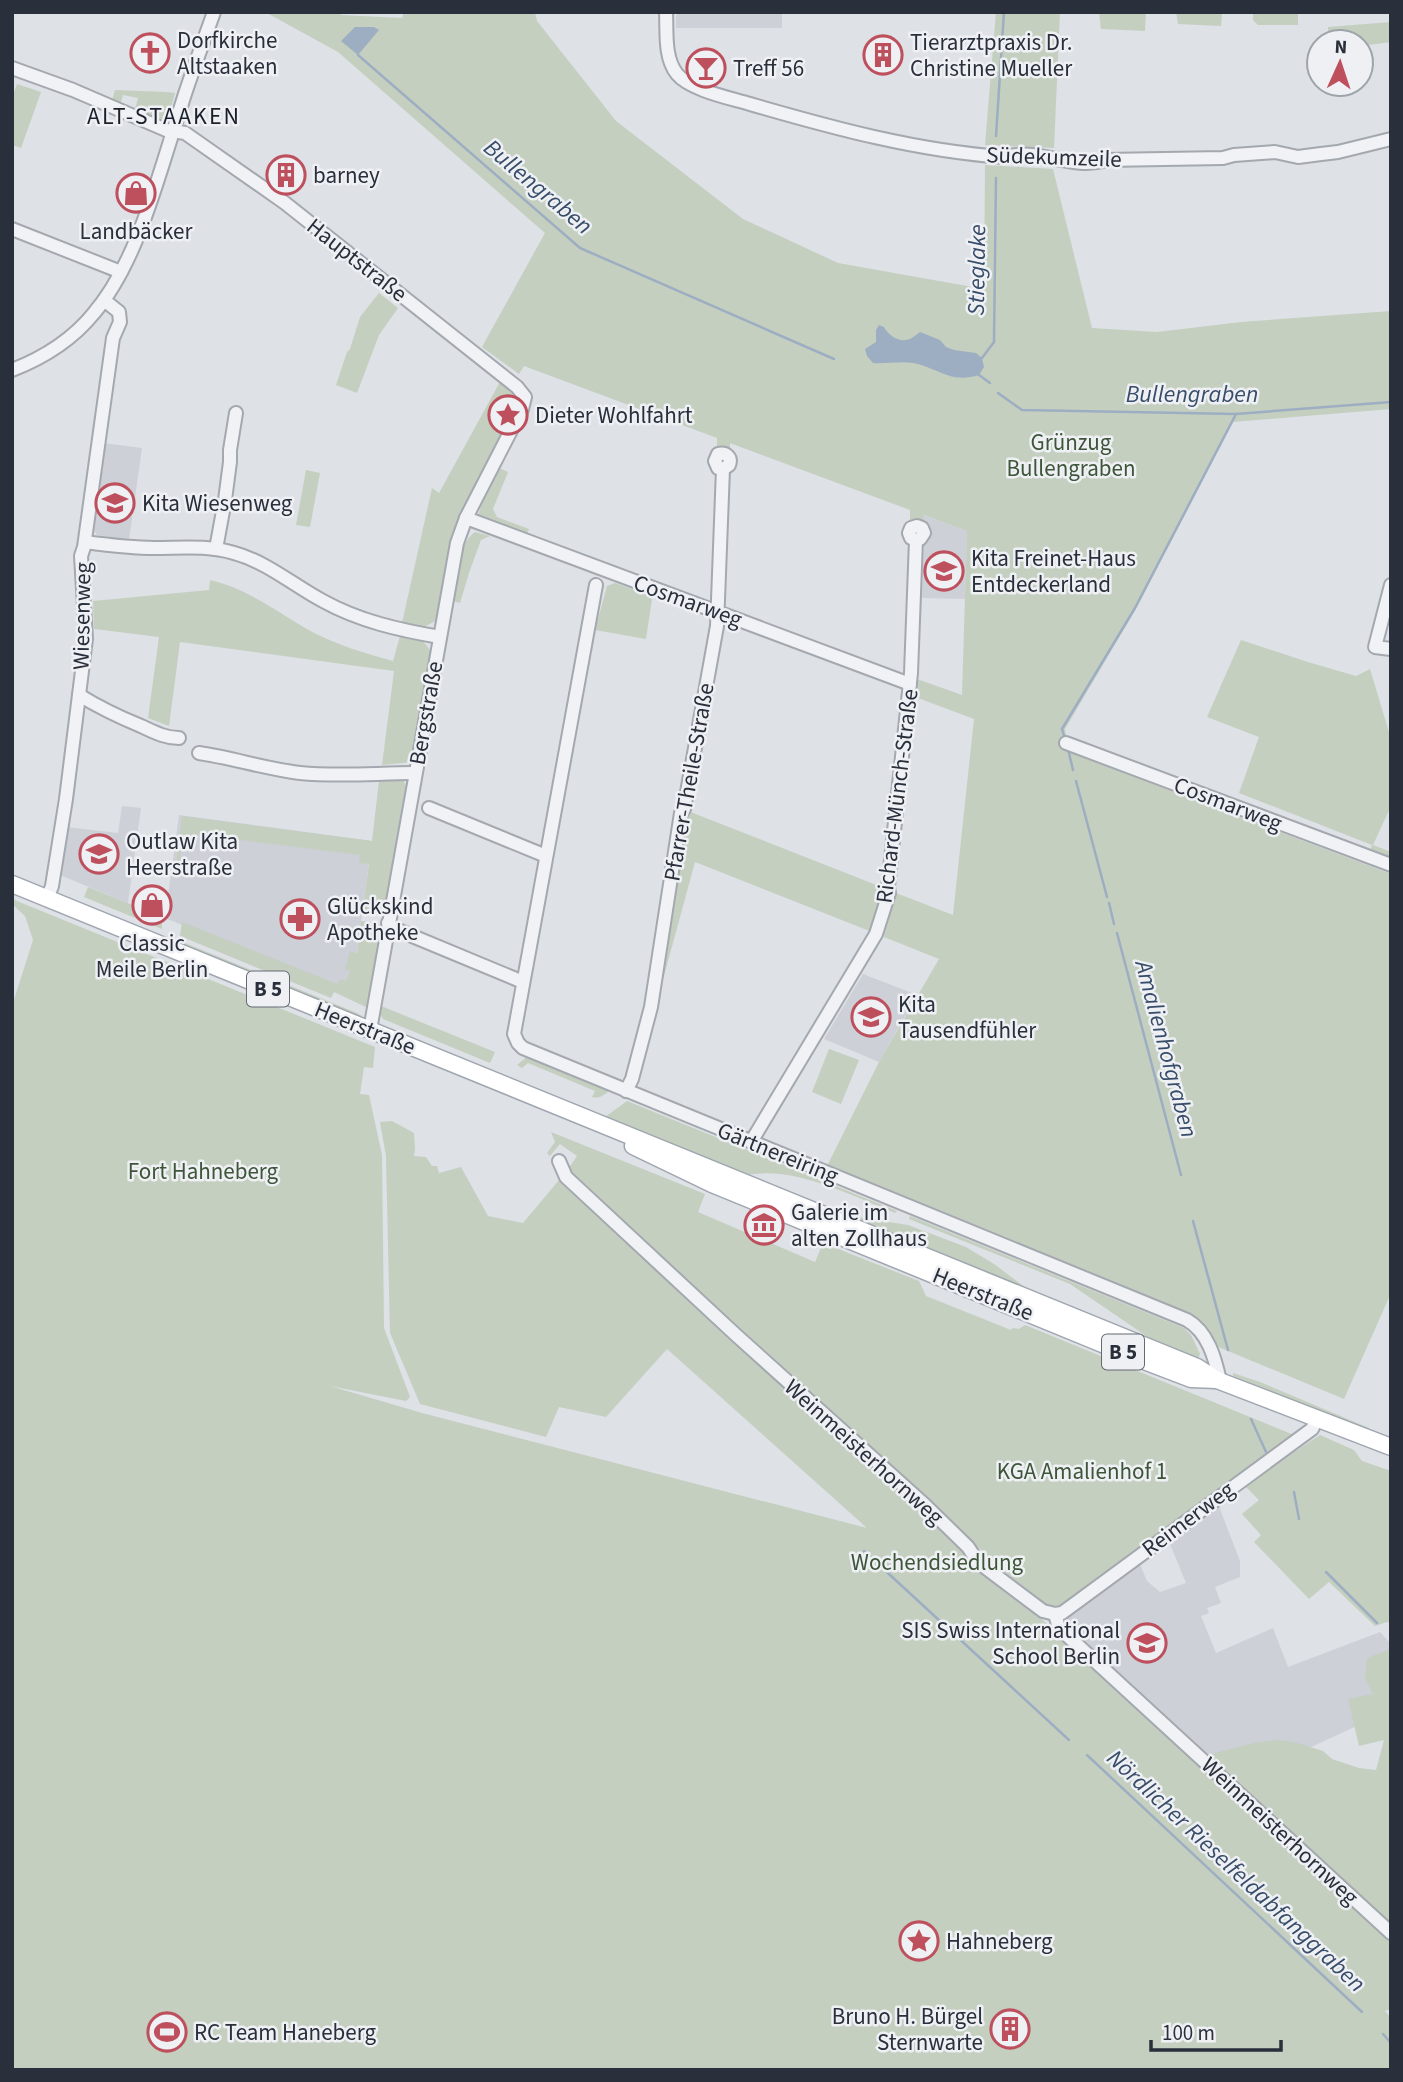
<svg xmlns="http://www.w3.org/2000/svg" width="1403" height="2082" viewBox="0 0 1403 2082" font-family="'Source Sans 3',sans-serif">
	<rect width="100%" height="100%" fill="#dee1e6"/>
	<!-- built -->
	<g fill="#cdd0d7">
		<polygon points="679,12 782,12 782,28 676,28 676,16"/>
		<polygon points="103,443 142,448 129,539 97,535 92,528"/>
		<polygon points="923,515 967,531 965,599 922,598 924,545 930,533 929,528 923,521"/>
		<polygon points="122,806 141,808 128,903 60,875 66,827 118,833"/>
		<polygon points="179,815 372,841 351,994 165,918"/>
		<polygon points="863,974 917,995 879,1062 824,1039"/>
		<polygon points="1218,1504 1240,1561 1240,1577 1215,1587 1221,1603 1207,1608 1209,1613 1201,1616 1216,1653 1273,1628 1288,1667 1380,1632 1391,1644 1391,1710 1236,1782 1068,1630 1066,1623 1069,1616 1139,1562 1147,1581 1160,1592 1186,1583 1168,1539"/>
	</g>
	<!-- green -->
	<g fill="#c4cfc0">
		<polygon points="265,12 342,12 341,15 402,18 404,12 535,12 537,21 616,121 743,219 838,263 984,289 985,165 1053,169 1092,328 1157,332 1241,322 1391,311 1391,409 1233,422 1137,607 1065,729 1069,752 1391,874 1391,1293 1344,1399 1216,1346 1207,1329 1191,1316 826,1168 879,1062 939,959 884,937 896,893 953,915 974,719 918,698 917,679 962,695 967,531 924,515 923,521 916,519 910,521 910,510 730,443 730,449 722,447 717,449 717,438 524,366 519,374 482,347 545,233 338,52"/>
		<polygon points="996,12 1060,12 1054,148 985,145"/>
		<polygon points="1099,12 1146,12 1145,31 1101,29"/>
		<polygon points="1176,12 1222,12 1221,26 1178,24"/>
		<polygon points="1253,12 1298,12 1298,25 1258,25 1253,20"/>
		<polygon points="1391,22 1391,42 1361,46 1361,42 1328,42 1328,27"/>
		<polygon points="17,84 41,92 21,148 12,145 12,98"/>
		<polygon points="115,90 167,92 175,93 168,118 163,120 135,109 138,98 123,95 120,105 112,101"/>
		<polygon points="379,293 398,308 379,335 357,393 336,385 347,352 350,349 360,317"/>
		<polygon points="501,380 518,397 519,402 465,510 437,620 424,627 402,623 432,488 439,493"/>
		<polygon points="499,468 508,472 493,509 497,517 529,529 527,534 478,515 486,492"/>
		<polygon points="306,470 320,473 310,527 296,525"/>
		<path d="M475,532l15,4 -9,4 -12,33 -9,30 -7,-2c3,-19 5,-58 22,-69z"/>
		<path d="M210,580c42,10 69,34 106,54 25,12 51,20 77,27l7,-25 22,4 9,11 -19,111 -30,3 12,-94 -214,-29 -11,84 -21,-8 11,-81 -65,-8 -1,-28 116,-11z"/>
		<polygon points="615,583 648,595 652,599 646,639 595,630 607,586"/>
		<polygon points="1241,640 1308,662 1356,676 1370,669 1391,739 1391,806 1373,845 1391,852 1391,861 1369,853 1372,845 1239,793 1259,737 1207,717"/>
		<polygon points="401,779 405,783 407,791 385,915 362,914 369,864 359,863 360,855 193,834 192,841 182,841 180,860 176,863 182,816 372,841 379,781"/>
		<polygon points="688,811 884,888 872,932 695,862 652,1020 678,853"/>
		<polygon points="88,887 162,917 162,929 84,897"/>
		<polygon points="12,899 375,1047 373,1068 364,1067 360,1094 369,1095 382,1155 384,1328 410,1397 406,1401 330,1386 422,1413 867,1528 667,1349 606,1417 559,1407 546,1437 420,1404 390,1333 386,1156 380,1122 392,1121 414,1133 415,1149 414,1156 426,1157 432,1166 437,1166 439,1173 461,1167 488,1216 523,1223 559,1180 1020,1599 1391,1941 1391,2009 1385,2011 1391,2018 1391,2070 12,2070 12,1006 33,940 25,916 12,904"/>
		<polygon points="361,921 376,923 383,926 368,1008 334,992 331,998 180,936 182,922 337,984 340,979 346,981 350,971 345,969 350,952 357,953"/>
		<polygon points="180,941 357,1013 362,1016 356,1016 180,944"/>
		<polygon points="381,1006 495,1052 490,1063 383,1019 380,1014"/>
		<polygon points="829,1049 859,1060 841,1104 812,1092"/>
		<path d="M529,1055l81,35c-6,5 -10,9 -18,7l3,-6 -67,-28 -6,5 -5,-3z"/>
		<path d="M627,1101l270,110 -2,2c-45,-18 -104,-49 -152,-37l-138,-59z"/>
		<polygon points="551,1132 705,1194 698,1212 815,1262 823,1243 919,1281 926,1296 1011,1330 1012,1328 1019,1329 1025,1325 1294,1435 1065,1605 1051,1607 1040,1604 570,1174 569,1168 577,1156 560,1144 550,1156 547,1153 555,1142"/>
		<polygon points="843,1215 908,1225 966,1247 994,1264 1030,1291"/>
		<polygon points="910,1216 1184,1328 1191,1335 1200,1354 1197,1361 1158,1344 1070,1284 909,1219"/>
		<polygon points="1233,1373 1260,1382 1369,1428 1366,1429 1233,1376"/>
		<polygon points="1320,1435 1354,1450 1362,1461 1391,1471 1391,1623 1387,1622 1375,1626 1329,1582 1309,1599 1254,1542 1261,1535 1242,1514 1259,1500 1244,1485"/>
		<polygon points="1391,1649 1391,1926 1207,1755 1258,1742 1278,1740 1294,1742 1323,1751 1332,1759 1359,1768 1376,1770 1384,1740 1359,1746 1348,1699 1373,1694 1365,1678 1367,1658"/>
	</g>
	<!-- water -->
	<g fill="#9daec2">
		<polygon points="355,27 374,27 379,30 358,55 341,41"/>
		<path d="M879,325l5,2c5,9 15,16 26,12 4,-2 7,-5 10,-7l20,8 6,7 8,3 22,3 6,5 2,9 -5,8c-29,9 -40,-7 -66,-12 -13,-2 -27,1 -40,0l-6,-7 -2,-7 11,-7v-12z"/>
	</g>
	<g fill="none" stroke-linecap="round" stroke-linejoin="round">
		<!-- stream -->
		<g stroke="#9daec2" stroke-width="2.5">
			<polyline points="358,55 580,248 834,359"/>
			<polyline points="996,136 1004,12"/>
			<polyline points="982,358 994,342 996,178"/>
			<polyline points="979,375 990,383"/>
			<polyline points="998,393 1022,410 1236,414 1391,402"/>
			<polyline points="1065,739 1062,729 1135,608 1236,414"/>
			<polyline points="1068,749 1073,770"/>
			<polyline points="1076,781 1107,897"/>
			<polyline points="1109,903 1114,924"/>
			<polyline points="1117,933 1181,1175"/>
			<polyline points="1193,1221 1228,1350"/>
			<polyline points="1251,1419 1266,1452"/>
			<polyline points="1294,1492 1299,1519"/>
			<polyline points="864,1551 1069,1740"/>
			<polyline points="1326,1572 1377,1623"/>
			<polyline points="1087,1755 1362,2012"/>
			<polyline points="1383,2034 1391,2043"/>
		</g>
		<!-- minor casing -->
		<g stroke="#a4a8af" stroke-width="16">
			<g id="minor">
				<path d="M666,12c1,20 -2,46 11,62 13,16 53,24 73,30 83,24 167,47 254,53 34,-10 68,14 102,3l117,-2 11,-3 41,-3 23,5 23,-3 17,-2 53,-13"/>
				<polyline points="12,68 73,90 166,130 185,133 285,203 517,387 525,397 522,409 466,518 457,543 370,1030"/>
				<polyline points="12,229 121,272"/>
				<path d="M12,370c31,-12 61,-31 82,-57 44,-52 64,-137 85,-200 10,-34 23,-67 35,-101"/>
				<polyline points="466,518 910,684"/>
				<path d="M85,542c23,3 46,6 69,6 28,0 53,-3 80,5 33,9 59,32 89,48 36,20 76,29 117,36"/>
				<polyline points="216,549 225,500 230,462 230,450 236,413"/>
				<path d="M596,585l-82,449 4,9 5,5 664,272c21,12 28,38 33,61"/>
				<polyline points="1391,585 1375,647 1391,649"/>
				<path d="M79,695c21,13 40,22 62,31 13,6 24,12 38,12"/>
				<polyline points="1066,743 1391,865"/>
				<path d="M199,753c34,5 67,16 101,20 39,4 77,0 115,0"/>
				<polyline points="429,808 546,856"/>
				<polyline points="47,899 52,886 66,799 86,639 81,556 84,547 113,338 120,322 119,312 104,300"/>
				<polyline points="388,923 393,928 523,982"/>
				<path d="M626,1091l6,-12 19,-72 30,-194 3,-4 33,-183 6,-157 -5,-1 -3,-7 3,-7c8,-2 14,3 11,11l-6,4"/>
				<polyline points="751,1142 876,934 889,893 888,887 911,673 916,540 911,538 909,533 911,528 917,526 922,528 924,533 920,539 916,540"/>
				<polyline points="559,1161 566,1177 736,1335 925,1505 968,1547 978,1562 1043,1611 1055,1614"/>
				<polyline points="1055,1614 1059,1628 1391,1933"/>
				<polyline points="1055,1614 1062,1613 1312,1429 1317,1419"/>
			</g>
		</g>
		<!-- major casing -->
		<g stroke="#9fa6b0" stroke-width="19">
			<g id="major">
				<polyline points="12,884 1197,1367 1217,1380 1391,1447"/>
				<polyline points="633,1146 712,1184 1139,1359 1191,1379 1217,1380"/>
			</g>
		</g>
		<!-- minor -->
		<use href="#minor" stroke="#f1f2f5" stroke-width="12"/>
		<!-- major -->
		<use href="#major" stroke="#fff" stroke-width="16"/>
	</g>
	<!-- icons -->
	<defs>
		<g id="church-ring" transform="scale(2.0125)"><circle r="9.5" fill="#eef0f4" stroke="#be505e" stroke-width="1.5"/><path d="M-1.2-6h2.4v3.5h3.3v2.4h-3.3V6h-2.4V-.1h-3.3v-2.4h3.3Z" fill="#be505e"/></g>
		<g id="building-ring" transform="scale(2.0125)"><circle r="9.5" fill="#eef0f4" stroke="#be505e" stroke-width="1.5"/><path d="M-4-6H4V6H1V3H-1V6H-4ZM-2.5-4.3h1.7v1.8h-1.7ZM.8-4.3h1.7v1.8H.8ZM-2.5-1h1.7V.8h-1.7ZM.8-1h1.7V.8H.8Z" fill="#be505e"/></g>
		<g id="bar-ring" transform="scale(2.0125)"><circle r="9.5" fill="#eef0f4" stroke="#be505e" stroke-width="1.5"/><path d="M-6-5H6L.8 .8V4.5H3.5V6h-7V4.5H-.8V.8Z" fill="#be505e"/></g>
		<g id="shop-ring" transform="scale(2.0125)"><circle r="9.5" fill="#eef0f4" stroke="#be505e" stroke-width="1.5"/><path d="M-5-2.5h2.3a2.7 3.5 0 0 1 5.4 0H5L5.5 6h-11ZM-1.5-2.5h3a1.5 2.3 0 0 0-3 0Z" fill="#be505e"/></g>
		<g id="sight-ring" transform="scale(2.0125)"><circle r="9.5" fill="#eef0f4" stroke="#be505e" stroke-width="1.5"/><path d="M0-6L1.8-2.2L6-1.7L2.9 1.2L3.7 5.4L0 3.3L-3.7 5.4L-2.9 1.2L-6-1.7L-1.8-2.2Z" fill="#be505e"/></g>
		<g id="school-ring" transform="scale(2.0125)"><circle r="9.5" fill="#eef0f4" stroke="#be505e" stroke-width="1.5"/><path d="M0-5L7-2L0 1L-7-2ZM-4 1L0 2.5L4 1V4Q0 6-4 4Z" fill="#be505e"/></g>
		<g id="pharmacy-ring" transform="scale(2.0125)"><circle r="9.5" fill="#eef0f4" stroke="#be505e" stroke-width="1.5"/><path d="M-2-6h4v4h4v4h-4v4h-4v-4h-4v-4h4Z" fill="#be505e"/></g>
		<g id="museum-ring" transform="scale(2.0125)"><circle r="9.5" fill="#eef0f4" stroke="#be505e" stroke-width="1.5"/><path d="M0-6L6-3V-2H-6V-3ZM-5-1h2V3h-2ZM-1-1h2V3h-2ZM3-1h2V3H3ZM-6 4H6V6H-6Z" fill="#be505e"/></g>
		<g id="stadium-ring" transform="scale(2.0125)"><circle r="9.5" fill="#eef0f4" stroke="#be505e" stroke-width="1.5"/><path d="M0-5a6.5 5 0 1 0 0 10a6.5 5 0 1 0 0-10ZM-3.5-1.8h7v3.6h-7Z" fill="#be505e"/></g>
	</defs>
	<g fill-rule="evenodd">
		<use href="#church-ring" x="150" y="53"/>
		<use href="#building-ring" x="883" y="55"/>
		<use href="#bar-ring" x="706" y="68"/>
		<use href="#building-ring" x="286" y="175"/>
		<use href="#shop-ring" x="136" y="193"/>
		<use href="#sight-ring" x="508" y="415"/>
		<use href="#school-ring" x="115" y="503"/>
		<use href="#school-ring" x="944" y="571"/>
		<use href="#school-ring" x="99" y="854"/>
		<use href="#shop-ring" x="152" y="905"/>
		<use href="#pharmacy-ring" x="300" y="919"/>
		<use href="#school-ring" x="871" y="1017"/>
		<use href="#museum-ring" x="764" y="1225"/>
		<use href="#school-ring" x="1147" y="1643"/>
		<use href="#sight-ring" x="919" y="1941"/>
		<use href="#building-ring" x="1010" y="2029"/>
		<use href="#stadium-ring" x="167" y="2032"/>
	</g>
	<g text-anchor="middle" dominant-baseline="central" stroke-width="5" stroke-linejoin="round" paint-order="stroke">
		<!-- shield labels -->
		<g fill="#eef0f4" stroke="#646972" stroke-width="2">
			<rect x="247" y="971.5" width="42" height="35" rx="5"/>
			<rect x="1102" y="1334.5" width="42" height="35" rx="5"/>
		</g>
		<g font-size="21" font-weight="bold" fill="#292f3b">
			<text x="268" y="989">B 5</text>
			<text x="1123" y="1352">B 5</text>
		</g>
		<!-- poi labels -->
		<g font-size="23" fill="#292f3b" stroke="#eef0f4" text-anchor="start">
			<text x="177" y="40">Dorfkirche<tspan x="177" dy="26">Altstaaken</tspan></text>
			<text x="910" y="42">Tierarztpraxis Dr.<tspan x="910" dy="26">Christine Mueller</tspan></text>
			<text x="733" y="68">Treff 56</text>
			<text x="313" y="175">barney</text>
			<text x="136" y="231" text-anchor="middle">Landbäcker</text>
			<text x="535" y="415">Dieter Wohlfahrt</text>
			<text x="142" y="503">Kita Wiesenweg</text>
			<text x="971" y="558">Kita Freinet-Haus<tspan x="971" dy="26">Entdeckerland</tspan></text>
			<text x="126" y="841">Outlaw Kita<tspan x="126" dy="26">Heerstraße</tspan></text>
			<text x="327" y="906">Glückskind<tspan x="327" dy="26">Apotheke</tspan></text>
			<text x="152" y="943" text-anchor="middle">Classic<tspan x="152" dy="26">Meile Berlin</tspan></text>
			<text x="898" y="1004">Kita<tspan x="898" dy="26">Tausendfühler</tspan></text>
			<text x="791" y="1212">Galerie im<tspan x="791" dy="26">alten Zollhaus</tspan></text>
			<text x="1120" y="1630" text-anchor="end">SIS Swiss International<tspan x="1120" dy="26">School Berlin</tspan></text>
			<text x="946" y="1941">Hahneberg</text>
			<text x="983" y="2016" text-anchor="end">Bruno H. Bürgel<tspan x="983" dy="26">Sternwarte</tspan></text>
			<text x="194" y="2032">RC Team Haneberg</text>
		</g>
		<!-- street labels -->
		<g font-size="23" fill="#292f3b" stroke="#eef0f4">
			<text transform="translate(1054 157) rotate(2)">Südekumzeile</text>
			<text transform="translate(357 260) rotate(38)">Hauptstraße</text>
			<text transform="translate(688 601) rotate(20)">Cosmarweg</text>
			<text transform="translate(82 616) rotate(-89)">Wiesenweg</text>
			<text transform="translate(426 713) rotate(-80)">Bergstraße</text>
			<text transform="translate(689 782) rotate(-80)">Pfarrer-Theile-Straße</text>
			<text transform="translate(897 796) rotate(-83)">Richard-Münch-Straße</text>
			<text transform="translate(1228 804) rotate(21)">Cosmarweg</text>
			<text transform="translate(365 1028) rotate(22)">Heerstraße</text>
			<text transform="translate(778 1153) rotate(22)">Gärtnereiring</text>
			<text transform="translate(983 1294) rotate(22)">Heerstraße</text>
			<text transform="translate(864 1452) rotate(42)">Weinmeisterhornweg</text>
			<text transform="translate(1188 1519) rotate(-37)">Reimerweg</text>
			<text transform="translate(1280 1831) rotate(43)">Weinmeisterhornweg</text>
		</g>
		<!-- park labels -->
		<g font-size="23" fill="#3d5538" stroke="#eef0f4">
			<text x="1071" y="442">Grünzug<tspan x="1071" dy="26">Bullengraben</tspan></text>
			<text x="203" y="1171">Fort Hahneberg</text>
			<text x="1082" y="1471">KGA Amalienhof 1</text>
			<text x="937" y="1562">Wochendsiedlung</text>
		</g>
		<!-- neighbourhood labels -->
		<g font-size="24" letter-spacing="2" fill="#1b212c" stroke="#eef0f4">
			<text x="164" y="116">ALT-STAAKEN</text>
		</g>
		<!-- water labels -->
		<g font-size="24" font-style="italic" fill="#384d6a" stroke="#eef0f4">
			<text transform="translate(538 187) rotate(40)">Bullengraben</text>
			<text transform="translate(977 270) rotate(-89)">Stieglake</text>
			<text x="1192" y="394">Bullengraben</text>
			<text transform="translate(1166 1049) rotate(75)">Amalienhofgraben</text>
			<text transform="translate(1236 1871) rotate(43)">Nördlicher Rieselfeldabfanggraben</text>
		</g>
	</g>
	<!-- border -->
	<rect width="1403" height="2082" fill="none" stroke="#292f3b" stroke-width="28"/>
	<!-- north arrow -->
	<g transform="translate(1340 63) rotate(3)"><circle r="33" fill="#eef0f4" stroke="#9fa3aa" stroke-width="2"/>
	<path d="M0-5L12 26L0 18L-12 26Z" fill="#be505e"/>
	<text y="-10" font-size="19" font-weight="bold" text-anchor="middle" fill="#292f3b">N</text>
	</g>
	<!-- scale -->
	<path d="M1151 2040v10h130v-10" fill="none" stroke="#292f3b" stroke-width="3.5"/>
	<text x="1162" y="2040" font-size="21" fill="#292f3b" stroke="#eef0f4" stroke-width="5" paint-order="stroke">100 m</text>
</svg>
